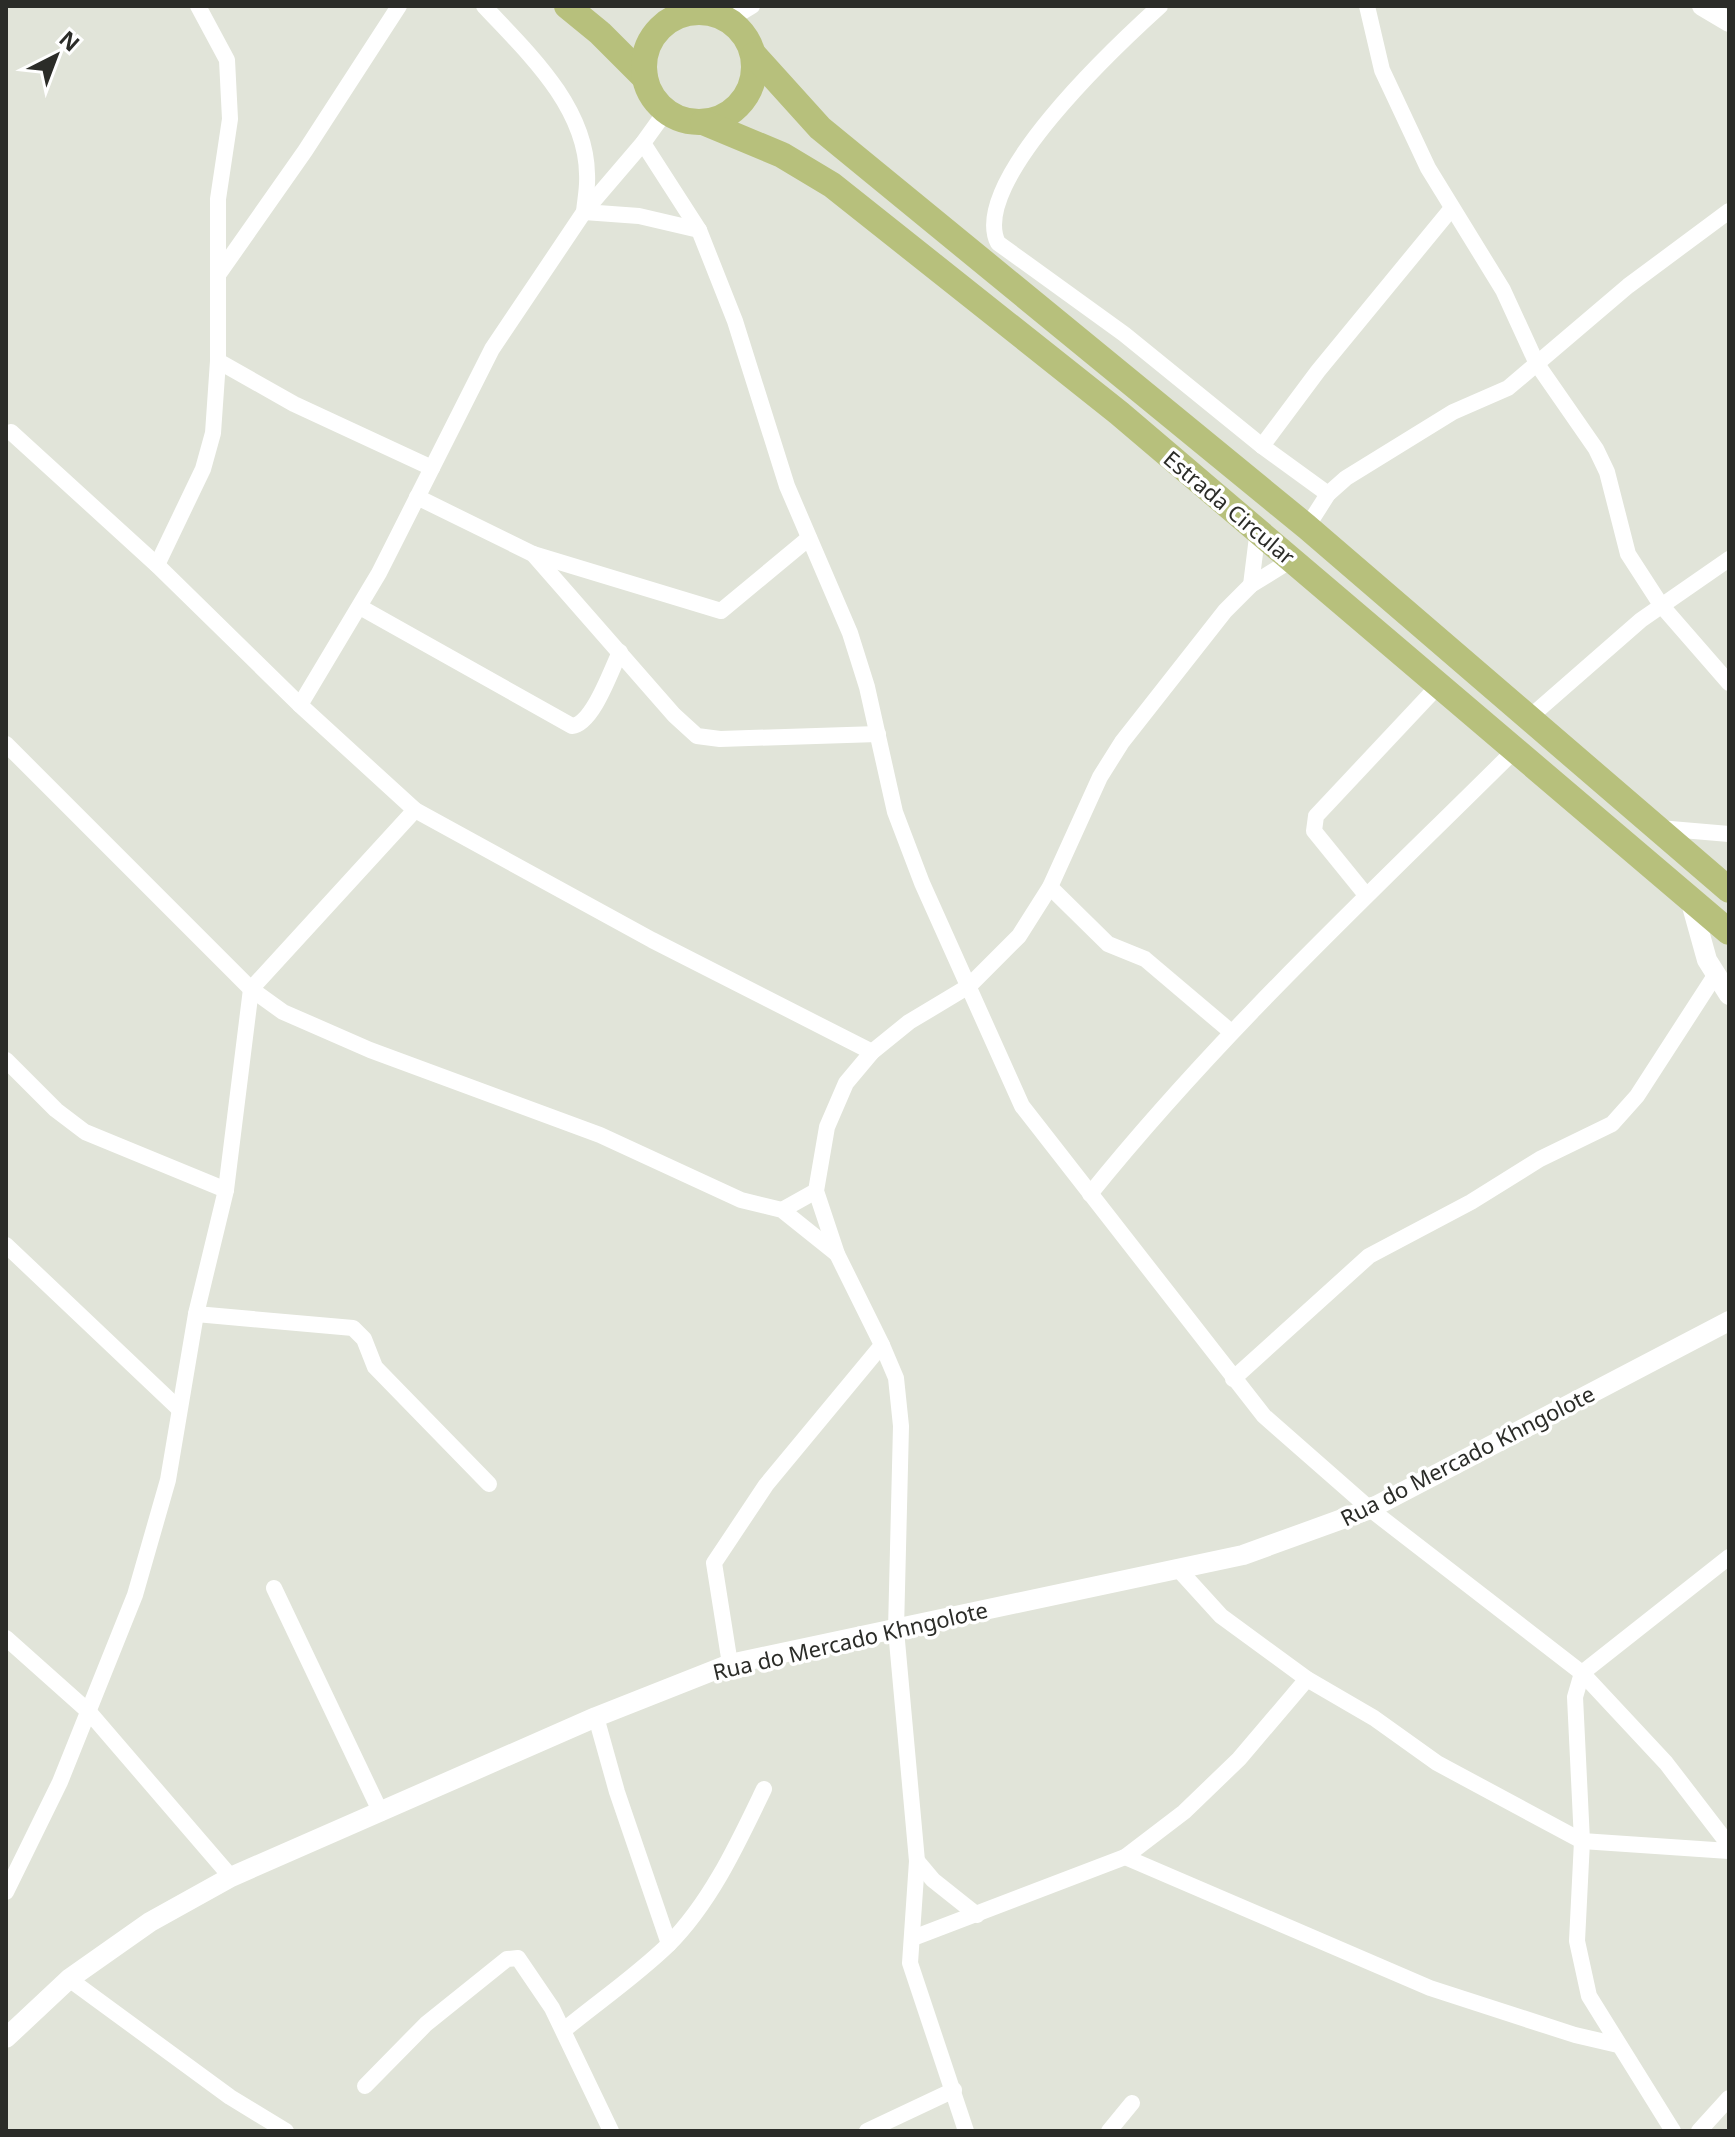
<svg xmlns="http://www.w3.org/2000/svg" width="1735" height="2137" viewBox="0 0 1735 2137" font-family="'Noto Sans',sans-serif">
	<rect width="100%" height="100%" fill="#e1e4d9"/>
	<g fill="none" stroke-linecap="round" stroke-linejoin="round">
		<!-- minor -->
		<g stroke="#fff" stroke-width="16">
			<path d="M484,6c43,46 102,100 103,168 1,13 -2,26 -3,38l55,4 60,14"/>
			<path d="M1160,6c-43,39 -192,177 -162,237l126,91 138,112 66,48"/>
			<polyline points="1367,6 1382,70 1428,168 1503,290 1537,364 1596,449 1607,472 1628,554 1661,605 1729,683"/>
			<polyline points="729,20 752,6"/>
			<polyline points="643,143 699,230 735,321 787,486 850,633 867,687 895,812 922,883 1022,1106 1264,1416 1370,1509 1582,1673 1666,1763 1729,1845"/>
			<polyline points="218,275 305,151 399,6"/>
			<polyline points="218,361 294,404 432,468"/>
			<polyline points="11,432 157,565 300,705 415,810 652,940 872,1052"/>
			<polyline points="1262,446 1318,371 1452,208"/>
			<polyline points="417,497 533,554 674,715 697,736 720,739 878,734"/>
			<polyline points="1307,527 1328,494 1346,478 1453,412 1508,388 1628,286 1729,211"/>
			<polyline points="533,554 721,611 809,538"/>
			<polyline points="157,565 203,469 213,433 218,361 218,199 230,119 227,60 198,6"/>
			<polyline points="1251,585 1258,529"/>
			<path d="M360,607l212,119c21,-2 39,-56 48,-74"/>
			<polyline points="300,705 379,573 492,349 584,212 643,143 666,111"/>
			<polyline points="1530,717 1641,620 1729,559"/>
			<polyline points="6,744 251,989 283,1012 370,1050 600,1135 741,1200 782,1210 837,1254"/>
			<polyline points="1659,828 1729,834"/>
			<polyline points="1050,887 1108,944 1145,959 1230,1031"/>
			<polyline points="1366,895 1314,831 1316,816 1439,685"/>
			<polyline points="6,1060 56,1110 85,1132 226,1190"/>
			<path d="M1090,1194c129,-160 279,-299 425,-444"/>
			<polyline points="782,1210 816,1191"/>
			<polyline points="6,1245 178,1408"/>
			<polyline points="196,1314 353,1328 364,1339 375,1367 489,1484"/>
			<polyline points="882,1345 896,1378 901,1426 896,1630 917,1861 910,1963 966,2131"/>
			<polyline points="1233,1379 1369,1256 1471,1202 1540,1159 1612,1124 1637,1096 1714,977"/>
			<polyline points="1180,1571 1221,1616 1307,1679 1374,1718 1437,1763 1582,1841 1729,1851"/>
			<polyline points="274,1588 381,1813"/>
			<polyline points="6,1638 89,1712 231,1877"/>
			<polyline points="730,1664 714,1563 766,1485 882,1345 837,1254 816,1191 827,1127 846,1083 872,1052 909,1022 969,986 1019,936 1050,887 1100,777 1122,742 1225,611 1251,585 1293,559"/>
			<polyline points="596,1717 617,1792 669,1944"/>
			<polyline points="1125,1857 1430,1988 1575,2035 1618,2045"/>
			<polyline points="917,1861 933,1880 977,1915"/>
			<polyline points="6,1892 60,1782 135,1595 168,1480 196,1314 226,1190 251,989 415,810"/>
			<polyline points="913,1938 1125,1857 1184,1812 1239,1759 1307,1679"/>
			<polyline points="69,1979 230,2097 286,2131"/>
			<path d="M564,2030c34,-28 72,-54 104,-85 43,-43 70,-102 96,-156"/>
			<polyline points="365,2086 426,2024 507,1959 518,1958 552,2008 611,2131"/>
			<polyline points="867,2131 954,2090"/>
			<polyline points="1109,2131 1132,2103"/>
			<polyline points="1673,2131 1589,1996 1577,1941 1582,1841 1575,1697 1582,1673 1729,1557"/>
			<polyline points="1699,2131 1729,2098"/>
		</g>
		<!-- tertiary -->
		<g stroke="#fff" stroke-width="20">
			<polyline points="1702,6 1729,22"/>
			<polyline points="1690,899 1707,960 1729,995"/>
			<polyline points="6,2038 69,1979 150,1922 231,1877 596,1717 730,1664 1243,1555 1370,1509 1729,1321"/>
		</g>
		<!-- primary -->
		<g stroke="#b7c07c" stroke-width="26">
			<polyline points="567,6 600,33 645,78"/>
			<circle cx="699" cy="67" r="55"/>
			<polyline points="754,55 820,128 1307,527 1729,890"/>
			<polyline points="703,122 782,155 832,185 1119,413 1729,932"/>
		</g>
	</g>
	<g text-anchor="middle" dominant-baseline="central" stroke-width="7" stroke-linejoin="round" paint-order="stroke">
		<!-- street labels -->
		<g font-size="22" fill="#2b2c28" stroke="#fff">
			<text transform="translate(1230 507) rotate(40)">Estrada Circular</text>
			<text transform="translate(1467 1455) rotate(-27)">Rua do Mercado Khngolote</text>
			<text transform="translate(850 1640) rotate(-13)">Rua do Mercado Khngolote</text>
		</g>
	</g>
	<!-- border -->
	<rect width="1735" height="2137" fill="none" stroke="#2b2c28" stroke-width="16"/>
	<!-- north arrow -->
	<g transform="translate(56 56) rotate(42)" stroke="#ffffff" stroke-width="6" paint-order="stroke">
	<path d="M0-6L14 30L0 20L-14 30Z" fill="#2b2c28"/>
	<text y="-12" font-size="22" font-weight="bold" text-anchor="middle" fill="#2b2c28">N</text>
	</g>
</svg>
